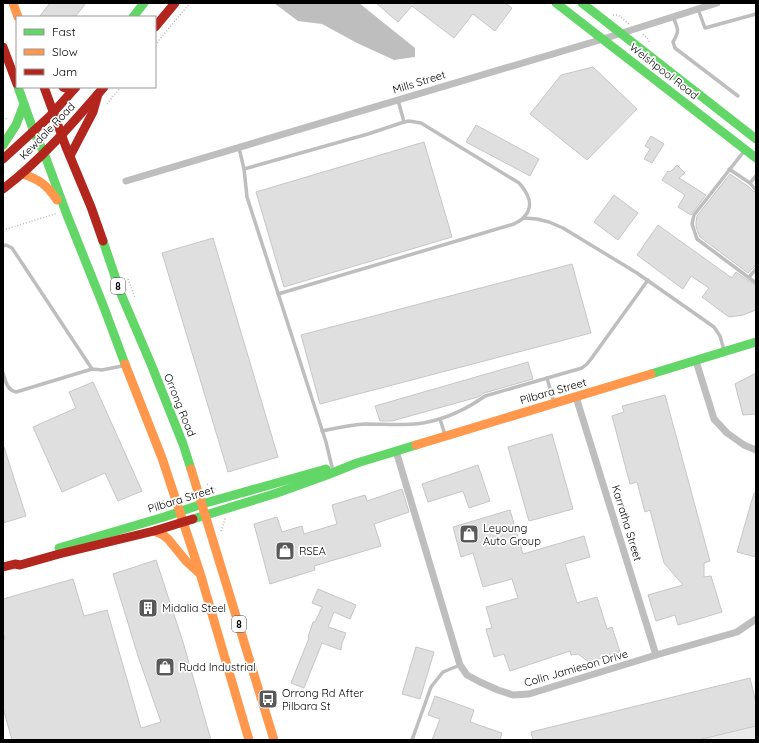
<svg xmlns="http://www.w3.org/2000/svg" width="759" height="743" viewBox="0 0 759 743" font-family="Quicksand,sans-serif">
	<rect width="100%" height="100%" fill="#fff"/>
	<!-- green -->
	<polygon fill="#ebebeb" points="756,724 756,740 701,740"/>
	<!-- water -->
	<polygon fill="#bebebe" points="274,3 359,3 415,48 415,57 394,60 357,43 322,24 298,21"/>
	<!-- building -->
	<g fill="#dfdfdf" stroke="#c6c6c6">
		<polygon points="50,3 86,3 75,17 39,17"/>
		<polygon points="376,3 505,3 512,8 495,31 473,14 454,38 412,6 398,22"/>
		<polygon points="593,67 637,109 587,160 530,114 561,75"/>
		<polygon points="476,125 539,159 530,176 466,142"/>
		<polygon points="651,136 664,144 652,163 644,159 650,149 645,146"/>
		<polygon points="424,142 452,237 284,287 256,192"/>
		<polygon points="677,165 685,173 679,178 706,195 691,215 678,207 685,195 662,180 668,171 670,172"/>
		<polygon points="730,174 749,187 753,191 756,192 756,266 754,267 748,273 700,237 696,227 696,222 697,216"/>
		<polygon points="614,195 638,213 618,240 594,222"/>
		<polygon points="658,225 732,278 736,272 756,286 756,310 743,315 729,317 702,297 709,288 691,276 683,289 637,255"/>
		<polygon points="213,238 278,457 228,472 162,253"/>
		<polygon points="572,264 591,333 320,404 301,335"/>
		<polygon points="528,362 533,379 484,393 478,397 392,421 380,421 375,406"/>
		<polygon points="756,373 756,414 743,415 735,384"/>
		<polygon points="93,382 142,491 118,501 105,473 62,492 33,427 76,408 69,392"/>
		<polygon points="665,395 710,561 704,563 704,577 711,576 722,612 678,625 675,615 656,621 648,595 683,585 664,563 650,510 645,512 637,482 630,484 612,416 624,412 622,406"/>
		<polygon points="552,434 573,509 529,521 508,447"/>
		<polygon points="4,447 26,516 3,523 3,448"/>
		<polygon points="478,465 490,501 469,508 463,491 428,502 422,484"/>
		<polygon points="402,489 409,512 374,524 381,546 314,566 315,570 270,584 254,524 277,517 282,532 302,526 304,534 337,524 332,505 365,495 367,501"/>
		<polygon points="754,493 756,493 756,557 737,552"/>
		<polygon points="510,510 523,554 584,536 590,557 565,564 577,603 597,597 607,629 612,627 620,652 589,662 578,654 571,655 570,651 510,671 504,654 494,657 486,629 492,628 486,607 518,598 512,579 483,587 473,553 461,557 453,527"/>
		<polygon points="156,560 183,642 211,740 12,740 3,708 3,639 5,639 3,632 3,599 73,579 84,616 107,610 141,728 161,722 138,656 113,574"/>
		<polygon points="318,589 356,605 350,619 334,612 328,627 346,633 342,643 341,650 322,643 304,688 291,683 309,638 308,637 313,622 315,622 322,607 312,603"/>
		<polygon points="416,647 434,652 420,699 402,694"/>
		<polygon points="750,678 756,703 756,726 698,740 533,740 531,732"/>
		<polygon points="435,696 474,710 470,722 502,733 500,740 432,740 440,719 428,715"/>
	</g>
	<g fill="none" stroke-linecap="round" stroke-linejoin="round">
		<!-- path -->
		<g stroke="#b9b9b9" stroke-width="1.5" stroke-dasharray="1 2" stroke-linecap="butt">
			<polyline points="613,15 618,15 629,24"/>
			<polyline points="643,34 648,39 650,43"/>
			<polyline points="155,45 190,3"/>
			<polyline points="107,104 121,87"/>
			<polyline points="3,117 7,119"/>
			<polyline points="3,230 55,214 54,213"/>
			<polyline points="128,279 135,298"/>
			<polyline points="207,484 215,489 216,491"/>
			<polyline points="164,507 163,503 164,499"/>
			<polyline points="221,531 225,519 224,517"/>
		</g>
		<!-- lane -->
		<g stroke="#bebebe" stroke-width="3.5">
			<polyline points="698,9 705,28 756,14"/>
			<path d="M673,17c5,12 7,13 0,25l2,6 63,48"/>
			<polyline points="398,100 404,122"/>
			<polyline points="239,148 244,169 247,197 326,442 332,467"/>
			<polyline points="745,150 694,215 692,224 697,239 756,283"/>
			<path d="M244,169l124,-35 36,-12 5,-1 12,2 98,60c9,10 16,22 5,34 -2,3 -7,5 -10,7l-236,70"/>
			<polyline points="729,169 750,183 755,189"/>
			<polyline points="750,183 756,176"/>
			<polyline points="524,218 537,219 549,222 563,228 637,273 714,327 720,336 724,350"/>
			<polyline points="3,246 6,245 12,248 92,369 102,370 122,366"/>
			<polyline points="749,277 756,269"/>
			<path d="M3,373c3,9 4,17 13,19l76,-23"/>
			<polyline points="547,378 554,402"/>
			<polyline points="440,419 445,435"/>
			<path d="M322,431c14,-3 29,-6 43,-7 20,0 39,2 58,-1 22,-4 44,-14 62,-27l97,-28 5,-4 4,-5 57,-79"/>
			<polyline points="412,740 431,687 443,672 460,665"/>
		</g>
		<!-- street -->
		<g stroke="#bebebe" stroke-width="7">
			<polyline points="126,181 603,39 717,3"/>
			<polyline points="696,361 714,419 727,433 744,445 756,450"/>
			<polyline points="576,397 656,655"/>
			<polyline points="396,451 460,665 467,675 480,682 498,690 513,695 529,694 656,655 737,632 756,619"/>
		</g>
		<!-- fast -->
		<g stroke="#63d668" stroke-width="9">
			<polyline points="556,3 756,158"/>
			<polyline points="582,3 756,139"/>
			<polyline points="133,17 144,3"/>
			<polyline points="18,87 34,132 44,153 67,215 103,305 125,364"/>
			<polyline points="3,145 16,125 24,104"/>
			<polyline points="103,241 121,294 151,364 183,444 191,469"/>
			<polyline points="651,374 756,342"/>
			<polyline points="193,519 277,493 327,475 357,463 416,445"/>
			<polyline points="59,548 164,517 202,504 326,469"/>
		</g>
		<!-- slow -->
		<g stroke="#ff974d" stroke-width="9">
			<polyline points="13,3 18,17"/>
			<path d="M22,174c17,5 25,11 35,26"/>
			<polyline points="125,364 162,458 200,573 249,740"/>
			<polyline points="416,445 651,374"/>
			<polyline points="191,469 274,740"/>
			<polyline points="154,531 163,535 168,539 186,561 198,572"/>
		</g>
		<!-- jam -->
		<g stroke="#b3261e" stroke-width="9">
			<polyline points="155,27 175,3"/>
			<polyline points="3,47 17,84"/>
			<polyline points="44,87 66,147 91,207 103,241"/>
			<polyline points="63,87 65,88 68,87"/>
			<polyline points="70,156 93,112 98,94"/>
			<polyline points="3,159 50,116 76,87"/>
			<path d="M3,189c38,-29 70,-66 101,-102"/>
			<polyline points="3,567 15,564 20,565 59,554 154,531 193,519"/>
		</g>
	</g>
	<!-- icons -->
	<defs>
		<g id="shop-square" transform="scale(1)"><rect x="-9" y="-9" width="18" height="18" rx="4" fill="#595959" stroke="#fff"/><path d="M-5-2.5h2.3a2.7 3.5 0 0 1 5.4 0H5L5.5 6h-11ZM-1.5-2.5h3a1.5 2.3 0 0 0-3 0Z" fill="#fff"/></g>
		<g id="building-square" transform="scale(1)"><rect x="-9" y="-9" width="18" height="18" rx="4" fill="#595959" stroke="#fff"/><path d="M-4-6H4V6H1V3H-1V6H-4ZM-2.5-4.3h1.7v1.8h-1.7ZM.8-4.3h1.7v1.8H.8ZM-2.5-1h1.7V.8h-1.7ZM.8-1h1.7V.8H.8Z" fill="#fff"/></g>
		<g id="bus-square" transform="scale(1)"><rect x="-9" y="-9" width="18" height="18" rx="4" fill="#595959" stroke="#fff"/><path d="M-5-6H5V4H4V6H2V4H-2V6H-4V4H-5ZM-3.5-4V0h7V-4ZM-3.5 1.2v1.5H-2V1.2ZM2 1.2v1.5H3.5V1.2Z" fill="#fff"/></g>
	</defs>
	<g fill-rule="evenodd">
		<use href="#shop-square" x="469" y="534"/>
		<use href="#shop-square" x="285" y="551"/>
		<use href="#building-square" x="148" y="608"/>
		<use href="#shop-square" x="165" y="667"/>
		<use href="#bus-square" x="268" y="699"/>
	</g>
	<g text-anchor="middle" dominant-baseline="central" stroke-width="3.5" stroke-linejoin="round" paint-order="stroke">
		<!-- shield labels -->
		<g fill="#fff" stroke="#4c4c4c" stroke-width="1">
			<rect x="111" y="278" width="14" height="16" rx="3"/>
			<rect x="232" y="616" width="14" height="16" rx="3"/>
		</g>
		<g font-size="10" font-weight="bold" fill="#000">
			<text x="118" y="286">8</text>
			<text x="239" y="624">8</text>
		</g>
		<!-- street labels -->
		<g font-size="11" fill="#000" stroke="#fff">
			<text transform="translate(664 71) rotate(38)">Welshpool Road</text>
			<text transform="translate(419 82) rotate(-17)">Mills Street</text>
			<text transform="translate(47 131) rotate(-46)">Kewdale Road</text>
			<text transform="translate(553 391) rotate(-16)">Pilbara Street</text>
			<text transform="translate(180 405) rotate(68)">Orrong Road</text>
			<text transform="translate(181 499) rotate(-17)">Pilbara Street</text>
			<text transform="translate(627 523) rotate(73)">Karratha Street</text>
			<text transform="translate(576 668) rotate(-16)">Colin Jamieson Drive</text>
		</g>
		<!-- poi labels -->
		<g font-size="11" fill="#000" stroke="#fff" text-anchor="start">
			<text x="483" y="528">Leyoung<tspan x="483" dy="13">Auto Group</tspan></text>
			<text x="299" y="551">RSEA</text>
			<text x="162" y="608">Midalia Steel</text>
			<text x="179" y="667">Rudd Industrial</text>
			<text x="282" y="693">Orrong Rd After<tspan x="282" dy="13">Pilbara St</tspan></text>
		</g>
	</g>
	<!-- border -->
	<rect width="759" height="743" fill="none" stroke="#000000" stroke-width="8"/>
	<!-- legend -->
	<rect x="16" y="16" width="140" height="72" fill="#ffffff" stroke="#999999"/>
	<rect x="24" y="29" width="20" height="6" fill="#63d668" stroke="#999999"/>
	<text x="52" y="36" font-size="12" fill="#000000">Fast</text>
	<rect x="24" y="49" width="20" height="6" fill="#ff974d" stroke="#999999"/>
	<text x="52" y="56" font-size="12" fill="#000000">Slow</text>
	<rect x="24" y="69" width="20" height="6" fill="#b3261e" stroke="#999999"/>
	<text x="52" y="76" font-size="12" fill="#000000">Jam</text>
</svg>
